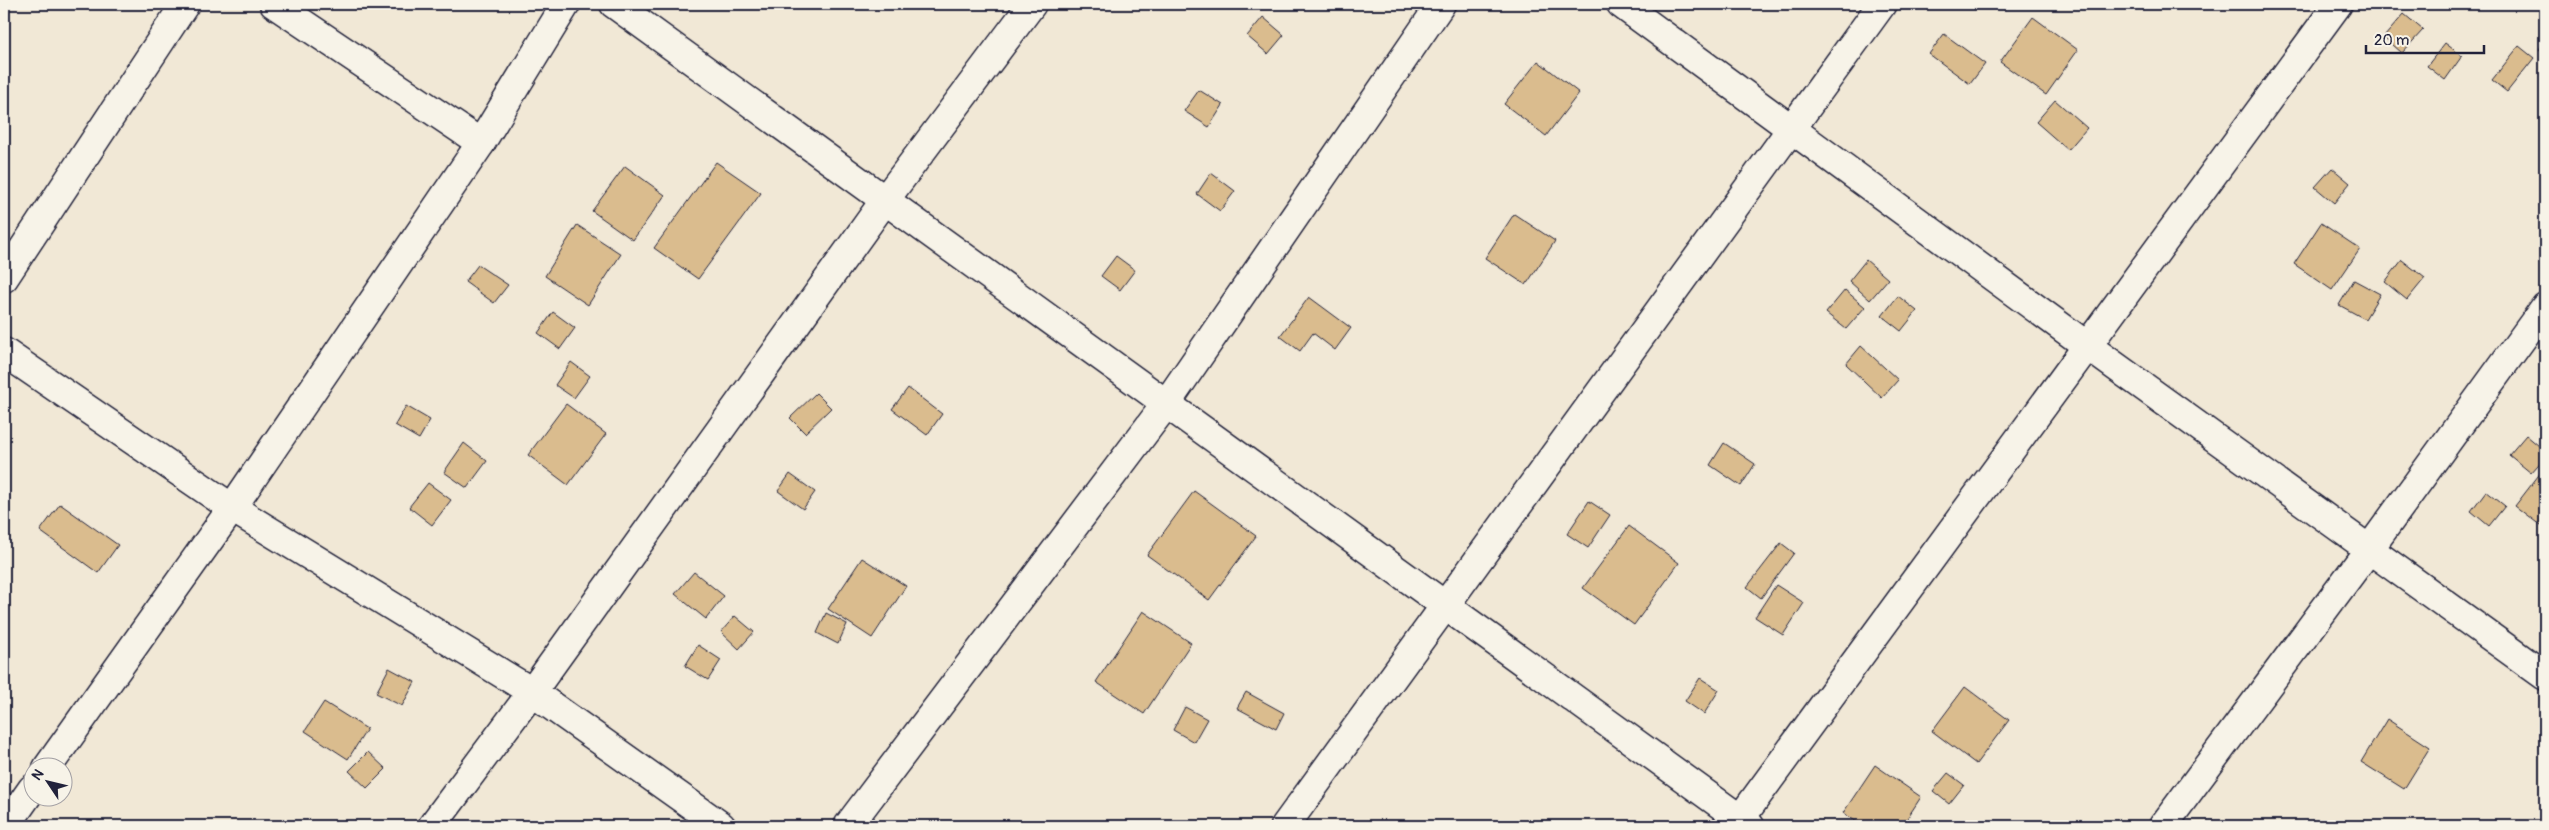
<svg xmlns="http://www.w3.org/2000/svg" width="2549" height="830" viewBox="0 0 2549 830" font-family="Pangolin,sans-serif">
	<rect width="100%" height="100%" fill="#f1e8d6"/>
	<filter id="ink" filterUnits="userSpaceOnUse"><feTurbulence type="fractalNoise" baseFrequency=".02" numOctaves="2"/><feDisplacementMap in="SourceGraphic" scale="10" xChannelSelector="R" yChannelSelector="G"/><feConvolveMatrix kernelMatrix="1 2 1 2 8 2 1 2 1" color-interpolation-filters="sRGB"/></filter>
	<g filter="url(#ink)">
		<!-- building -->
		<g fill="#dabc8e" stroke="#22223b">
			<polygon points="2404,14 2423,30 2402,53 2384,37"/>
			<polygon points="1263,17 1284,35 1268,54 1247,36"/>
			<polygon points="2033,17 2078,50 2046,95 2000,62"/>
			<polygon points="1944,34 1985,64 1970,84 1929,54"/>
			<polygon points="2545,41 2545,54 2539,49"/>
			<polygon points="2445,43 2462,56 2445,80 2427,66"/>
			<polygon points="2519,46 2534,58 2507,92 2492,80"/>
			<polygon points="1538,61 1579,93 1546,136 1504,104"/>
			<polygon points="1199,90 1223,105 1209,127 1184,111"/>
			<polygon points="2055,100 2087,128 2068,150 2036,122"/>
			<polygon points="716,162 761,193 698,279 654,248"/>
			<polygon points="625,166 665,195 633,240 592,211"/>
			<polygon points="2332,168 2350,183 2334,203 2315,187"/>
			<polygon points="1211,173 1235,191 1220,211 1197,194"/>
			<polygon points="1514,214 1555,241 1526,285 1485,258"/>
			<polygon points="2321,223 2360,249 2332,290 2294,264"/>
			<polygon points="577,225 621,254 588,305 545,276"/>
			<polygon points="1116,256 1135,270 1120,290 1101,276"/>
			<polygon points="1866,260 1888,279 1870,300 1849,281"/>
			<polygon points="2402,260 2425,278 2407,300 2385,282"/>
			<polygon points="478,265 508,285 494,303 465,282"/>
			<polygon points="2354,280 2380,294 2365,319 2339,305"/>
			<polygon points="1845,290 1865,307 1846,329 1826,313"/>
			<polygon points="1898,296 1917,311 1901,331 1882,316"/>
			<polygon points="1309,297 1351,328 1335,350 1313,333 1300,351 1280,336"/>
			<polygon points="553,312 575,328 560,349 538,333"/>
			<polygon points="1861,346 1898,380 1882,398 1846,364"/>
			<polygon points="571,362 590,376 574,398 555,385"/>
			<polygon points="908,388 942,414 927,435 892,409"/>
			<polygon points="816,393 831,408 805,433 790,418"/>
			<polygon points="566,404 606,434 568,485 528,455"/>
			<polygon points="406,406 430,420 419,439 395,425"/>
			<polygon points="2526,435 2545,451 2545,457 2531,473 2509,455"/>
			<polygon points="464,443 487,461 467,488 444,472"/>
			<polygon points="1724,443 1755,464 1741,486 1710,465"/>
			<polygon points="2545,467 2545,529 2515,506"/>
			<polygon points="790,474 815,492 803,509 778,491"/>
			<polygon points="428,483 451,500 432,525 409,507"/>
			<polygon points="1194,491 1256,536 1209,600 1147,555"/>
			<polygon points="2486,491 2505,506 2489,526 2471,511"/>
			<polygon points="1589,501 1610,515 1588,548 1567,534"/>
			<polygon points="60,504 118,545 98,573 40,531"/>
			<polygon points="1629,526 1679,563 1634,625 1583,588"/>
			<polygon points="1781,543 1794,553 1761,598 1747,587"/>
			<polygon points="862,558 906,586 872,638 828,609"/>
			<polygon points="694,572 724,596 706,619 675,594"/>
			<polygon points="1776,585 1804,603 1783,635 1755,617"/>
			<polygon points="1143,611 1191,643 1144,714 1096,682"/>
			<polygon points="826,613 847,624 838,644 817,633"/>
			<polygon points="735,616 754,632 739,649 721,632"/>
			<polygon points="698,645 721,660 708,680 685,666"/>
			<polygon points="389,668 415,682 402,706 376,693"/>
			<polygon points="1700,678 1719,690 1704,714 1685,701"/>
			<polygon points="1965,687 2009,720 1976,764 1932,731"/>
			<polygon points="1246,692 1284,713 1276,729 1237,708"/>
			<polygon points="324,702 367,729 348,759 305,731"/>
			<polygon points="1185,707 1207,719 1194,742 1173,730"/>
			<polygon points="2387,719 2430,747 2404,789 2361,762"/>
			<polygon points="368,752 386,769 367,788 349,771"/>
			<polygon points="1875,765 1921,797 1902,826 1863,826 1843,813"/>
			<polygon points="1948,773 1964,785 1949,804 1933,791"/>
		</g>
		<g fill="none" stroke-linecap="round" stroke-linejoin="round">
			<!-- street casing -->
			<g stroke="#22223b" stroke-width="31">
				<g id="street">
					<polyline points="274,4 481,143"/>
					<polyline points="614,4 1750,826"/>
					<polyline points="1621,4 2086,345 2545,676"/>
					<polyline points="4,278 185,4"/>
					<polyline points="4,352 232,508 532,692 721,826"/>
					<polyline points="47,768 232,508 481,143 566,4"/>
					<polyline points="6,826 32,789"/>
					<polyline points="432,826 532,692 885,200 1032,4"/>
					<polyline points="848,826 1166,404 1441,4"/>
					<polyline points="1285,826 1882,4"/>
					<polyline points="1735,826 2338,4"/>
					<polyline points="2163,826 2370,548 2545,307"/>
				</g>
			</g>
			<!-- street -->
			<use href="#street" stroke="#f7f3e8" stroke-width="28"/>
		</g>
	</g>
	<!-- margin -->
	<rect width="2549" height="830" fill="none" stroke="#f7f3e8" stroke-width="20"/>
	<rect x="10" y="10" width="2529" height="810" fill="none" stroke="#22223b" stroke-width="2" filter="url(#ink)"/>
	<!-- north arrow -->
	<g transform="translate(48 782) rotate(305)"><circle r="24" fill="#f7f3e8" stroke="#a29fa3"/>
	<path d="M0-4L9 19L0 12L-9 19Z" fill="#22223b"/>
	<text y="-8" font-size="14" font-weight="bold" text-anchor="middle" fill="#22223b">N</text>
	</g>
	<!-- scale -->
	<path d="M2366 45v8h118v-8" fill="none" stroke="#22223b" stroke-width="2.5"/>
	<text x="2374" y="45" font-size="15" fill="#22223b" stroke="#f7f3e8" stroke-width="4" paint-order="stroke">20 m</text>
</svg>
